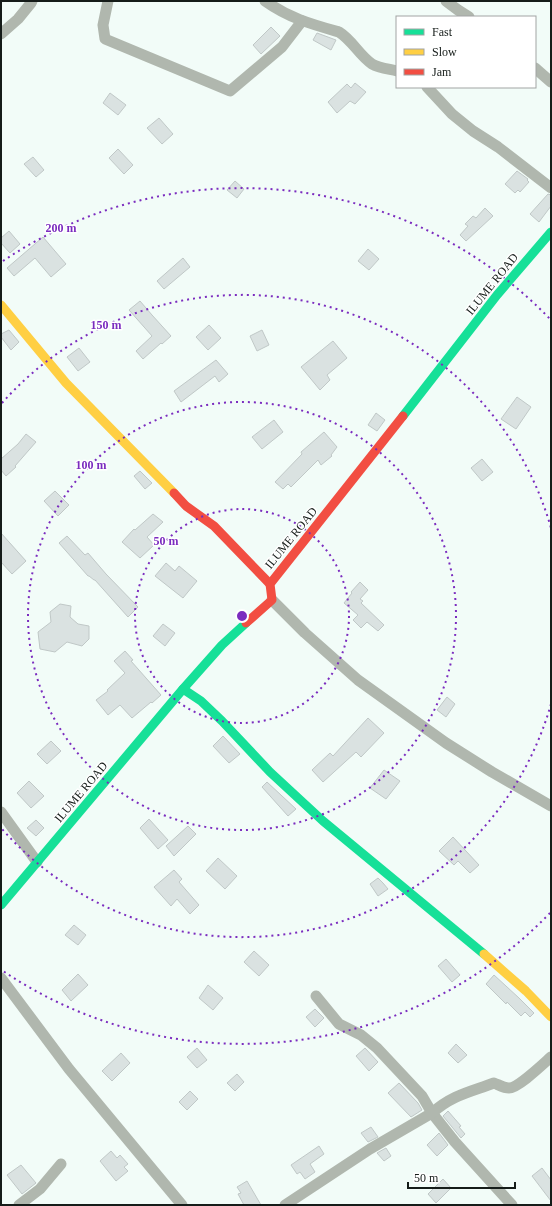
<svg xmlns="http://www.w3.org/2000/svg" width="552" height="1206" viewBox="0 0 552 1206" font-family="'Times New Roman',serif">
	<rect width="100%" height="100%" fill="#f2fcf8"/>
	<!-- building -->
	<g fill="#dae2e1" stroke="#c0c8c7">
		<polygon points="271,27 280,36 261,54 253,45"/>
		<polygon points="317,33 336,40 331,50 313,40"/>
		<polygon points="355,83 366,92 355,104 350,101 337,113 328,102 347,84 351,88"/>
		<polygon points="110,93 126,105 118,115 103,103"/>
		<polygon points="159,118 173,134 162,144 147,128"/>
		<polygon points="118,149 133,165 124,174 109,158"/>
		<polygon points="33,157 44,170 36,177 24,164"/>
		<polygon points="517,171 528,179 527,180 529,182 520,192 518,190 515,193 505,184"/>
		<polygon points="235,181 244,189 237,198 227,190"/>
		<polygon points="548,194 551,195 551,206 539,222 530,214"/>
		<polygon points="485,208 493,216 466,241 460,235 468,226 465,224 473,216 476,218"/>
		<polygon points="9,231 20,244 10,253 1,243 1,238"/>
		<polygon points="43,237 66,264 51,277 35,258 14,276 7,268"/>
		<polygon points="368,249 379,259 369,270 358,261"/>
		<polygon points="183,258 190,267 164,289 157,281"/>
		<polygon points="140,301 152,315 171,336 162,344 161,343 143,359 136,351 152,336 129,310"/>
		<polygon points="209,325 221,338 208,350 196,337"/>
		<polygon points="9,330 19,342 11,350 1,337 1,334"/>
		<polygon points="262,330 269,345 257,351 250,336"/>
		<polygon points="333,341 347,358 327,375 330,380 320,390 301,367"/>
		<polygon points="79,348 90,362 78,371 67,357"/>
		<polygon points="216,360 228,374 219,382 215,376 181,402 174,391"/>
		<polygon points="517,397 531,407 516,429 501,419"/>
		<polygon points="376,413 385,420 377,431 368,425"/>
		<polygon points="274,420 283,432 262,449 252,437"/>
		<polygon points="324,432 337,447 331,455 332,456 321,465 318,460 291,487 288,484 283,489 275,482 302,454 301,452"/>
		<polygon points="26,434 36,442 15,466 16,467 6,476 1,470 1,459 18,444"/>
		<polygon points="482,459 493,472 482,481 471,468"/>
		<polygon points="140,471 152,483 145,489 134,476"/>
		<polygon points="55,491 69,505 58,516 44,501"/>
		<polygon points="153,514 163,522 147,537 154,545 140,558 122,542 134,529 135,530"/>
		<polygon points="1,533 26,561 12,574 1,562"/>
		<polygon points="67,536 85,555 88,553 106,574 138,607 128,617 95,580 94,580 89,576 88,576 59,543"/>
		<polygon points="166,563 175,571 179,566 197,581 183,598 155,576"/>
		<polygon points="360,582 368,590 360,599 363,601 361,603 384,625 378,631 367,622 361,628 353,620 358,615 344,603 352,593 351,592"/>
		<polygon points="60,604 71,606 70,617 78,624 89,626 89,639 82,646 67,642 55,652 40,649 38,632 51,622 50,612"/>
		<polygon points="163,624 175,633 165,646 153,636"/>
		<polygon points="125,651 133,660 131,661 161,695 152,703 151,702 132,718 120,705 108,715 96,700 108,691 107,690 125,673 114,661"/>
		<polygon points="447,697 455,704 446,717 437,710"/>
		<polygon points="368,718 384,733 361,757 356,752 323,782 312,770 330,753 333,756"/>
		<polygon points="223,736 240,754 229,763 213,746"/>
		<polygon points="51,741 61,751 47,764 37,754"/>
		<polygon points="384,770 400,781 386,799 370,788"/>
		<polygon points="29,781 44,796 31,808 17,793"/>
		<polygon points="267,782 296,809 288,816 262,787"/>
		<polygon points="149,819 168,840 158,849 140,828"/>
		<polygon points="36,820 44,828 36,836 27,828"/>
		<polygon points="188,826 196,834 174,856 166,846"/>
		<polygon points="453,837 479,865 470,873 458,861 454,865 439,851"/>
		<polygon points="218,858 237,876 225,889 206,871"/>
		<polygon points="174,870 182,879 179,882 199,905 190,914 177,899 171,906 154,887"/>
		<polygon points="378,878 383,883 388,889 378,896 370,884"/>
		<polygon points="74,925 86,935 78,945 65,935"/>
		<polygon points="254,951 269,965 259,976 244,962"/>
		<polygon points="446,959 460,975 452,982 438,966"/>
		<polygon points="78,974 88,985 71,1001 62,990"/>
		<polygon points="494,975 519,998 534,1013 530,1017 525,1012 521,1016 507,1002 506,1004 486,984"/>
		<polygon points="208,985 223,998 213,1010 199,998"/>
		<polygon points="315,1009 324,1018 315,1027 306,1017"/>
		<polygon points="456,1044 467,1055 458,1063 448,1053"/>
		<polygon points="197,1048 207,1060 197,1068 187,1057"/>
		<polygon points="365,1048 378,1062 369,1071 356,1056"/>
		<polygon points="121,1053 130,1063 112,1081 102,1071"/>
		<polygon points="237,1074 244,1082 235,1091 227,1083"/>
		<polygon points="399,1083 418,1103 422,1110 411,1117 388,1093"/>
		<polygon points="190,1091 198,1099 187,1110 179,1102"/>
		<polygon points="448,1111 461,1126 459,1127 465,1134 461,1138 443,1116"/>
		<polygon points="371,1127 378,1137 368,1142 361,1133"/>
		<polygon points="439,1133 448,1145 437,1156 427,1145"/>
		<polygon points="319,1146 324,1154 310,1164 315,1172 305,1179 300,1172 297,1174 291,1165"/>
		<polygon points="386,1148 391,1156 384,1161 377,1153"/>
		<polygon points="111,1151 117,1158 120,1155 128,1164 124,1167 128,1171 116,1181 100,1161"/>
		<polygon points="21,1165 36,1183 22,1194 7,1175"/>
		<polygon points="542,1168 551,1180 551,1201 532,1176"/>
		<polygon points="443,1179 451,1188 436,1203 428,1194"/>
		<polygon points="247,1181 261,1205 244,1205 238,1194 241,1193 237,1187"/>
	</g>
	<g fill="none" stroke-linecap="round" stroke-linejoin="round">
		<!-- street -->
		<g stroke="#b0b7ae" stroke-width="11">
			<polyline points="108,1 103,25 105,39 230,91 282,47 302,21"/>
			<path d="M265,1c24,17 46,23 74,31 13,8 20,23 33,32 7,4 17,5 25,7"/>
			<polyline points="446,1 458,10 469,17"/>
			<polyline points="1,34 18,19 31,3 32,1"/>
			<polyline points="535,68 551,82"/>
			<polyline points="427,87 452,114 473,131 498,147 551,188"/>
			<polyline points="272,600 305,633 358,680 446,743 492,772 551,806"/>
			<polyline points="1,812 37,862"/>
			<polyline points="1,978 69,1069 182,1205"/>
			<polyline points="316,996 339,1024 361,1035 377,1048 422,1096 432,1113 455,1142 512,1205"/>
			<polyline points="19,1205 40,1189 61,1164"/>
			<path d="M285,1205l85,-56 62,-36c20,-18 38,-21 62,-30 5,2 10,5 15,5 9,0 34,-24 42,-31"/>
		</g>
		<!-- fast -->
		<g stroke="#16e098" stroke-width="9">
			<polyline points="403,416 497,295 551,232"/>
			<polyline points="183,689 201,701 222,721 270,772 323,821 484,954"/>
			<polyline points="1,905 183,689 222,645 246,623"/>
		</g>
		<!-- slow -->
		<g stroke="#ffcf43" stroke-width="9">
			<polyline points="1,305 66,383 174,493"/>
			<polyline points="484,954 526,991 551,1017"/>
		</g>
		<!-- jam -->
		<g stroke="#f24e42" stroke-width="9">
			<polyline points="174,493 186,506 214,526 270,584"/>
			<polyline points="246,623 272,600 270,584 403,416"/>
		</g>
	</g>
	<!-- distance rings -->
	<g fill="none" stroke="#7b2cbf" stroke-width="2" stroke-dasharray="2 4">
		<circle cx="242" cy="616" r="107"/>
		<circle cx="242" cy="616" r="214"/>
		<path d="M551 704A321 321 0 0 1 2 829M2 403A321 321 0 0 1 551 528"/>
		<path d="M550 913A428 428 0 0 1 3 971M3 261A428 428 0 0 1 550 319"/>
	</g>
	<g text-anchor="middle" dominant-baseline="central" stroke-width="3" stroke-linejoin="round" paint-order="stroke">
		<!-- street labels -->
		<g font-size="12" fill="#151c19" stroke="#fff">
			<text transform="translate(492 284) rotate(-51)">ILUME ROAD</text>
			<text transform="translate(291 538) rotate(-51)">ILUME ROAD</text>
			<text transform="translate(81 792) rotate(-50)">ILUME ROAD</text>
		</g>
	</g>
	<circle cx="242" cy="616" r="6" fill="#7b2cbf" stroke="#fff" stroke-width="2"/>
	<g font-size="12" text-anchor="middle" font-weight="bold" fill="#7b2cbf" stroke="#fff" stroke-width="3" stroke-linejoin="round" paint-order="stroke">
		<text x="61" y="232">200 m</text>
		<text x="106" y="329">150 m</text>
		<text x="91" y="469">100 m</text>
		<text x="166" y="545">50 m</text>
	</g>
	<!-- border -->
	<rect width="552" height="1206" fill="none" stroke="#151c19" stroke-width="4"/>
	<!-- legend -->
	<rect x="396" y="16" width="140" height="72" fill="#ffffff" stroke="#a1a4a3"/>
	<rect x="404" y="29" width="20" height="6" fill="#16e098" stroke="#a1a4a3"/>
	<text x="432" y="36" font-size="12" fill="#151c19">Fast</text>
	<rect x="404" y="49" width="20" height="6" fill="#ffcf43" stroke="#a1a4a3"/>
	<text x="432" y="56" font-size="12" fill="#151c19">Slow</text>
	<rect x="404" y="69" width="20" height="6" fill="#f24e42" stroke="#a1a4a3"/>
	<text x="432" y="76" font-size="12" fill="#151c19">Jam</text>
	<!-- scale -->
	<path d="M408 1182v6h107v-6" fill="none" stroke="#151c19" stroke-width="2"/>
	<text x="414" y="1182" font-size="12" fill="#151c19" stroke="#ffffff" stroke-width="3" paint-order="stroke">50 m</text>
</svg>
